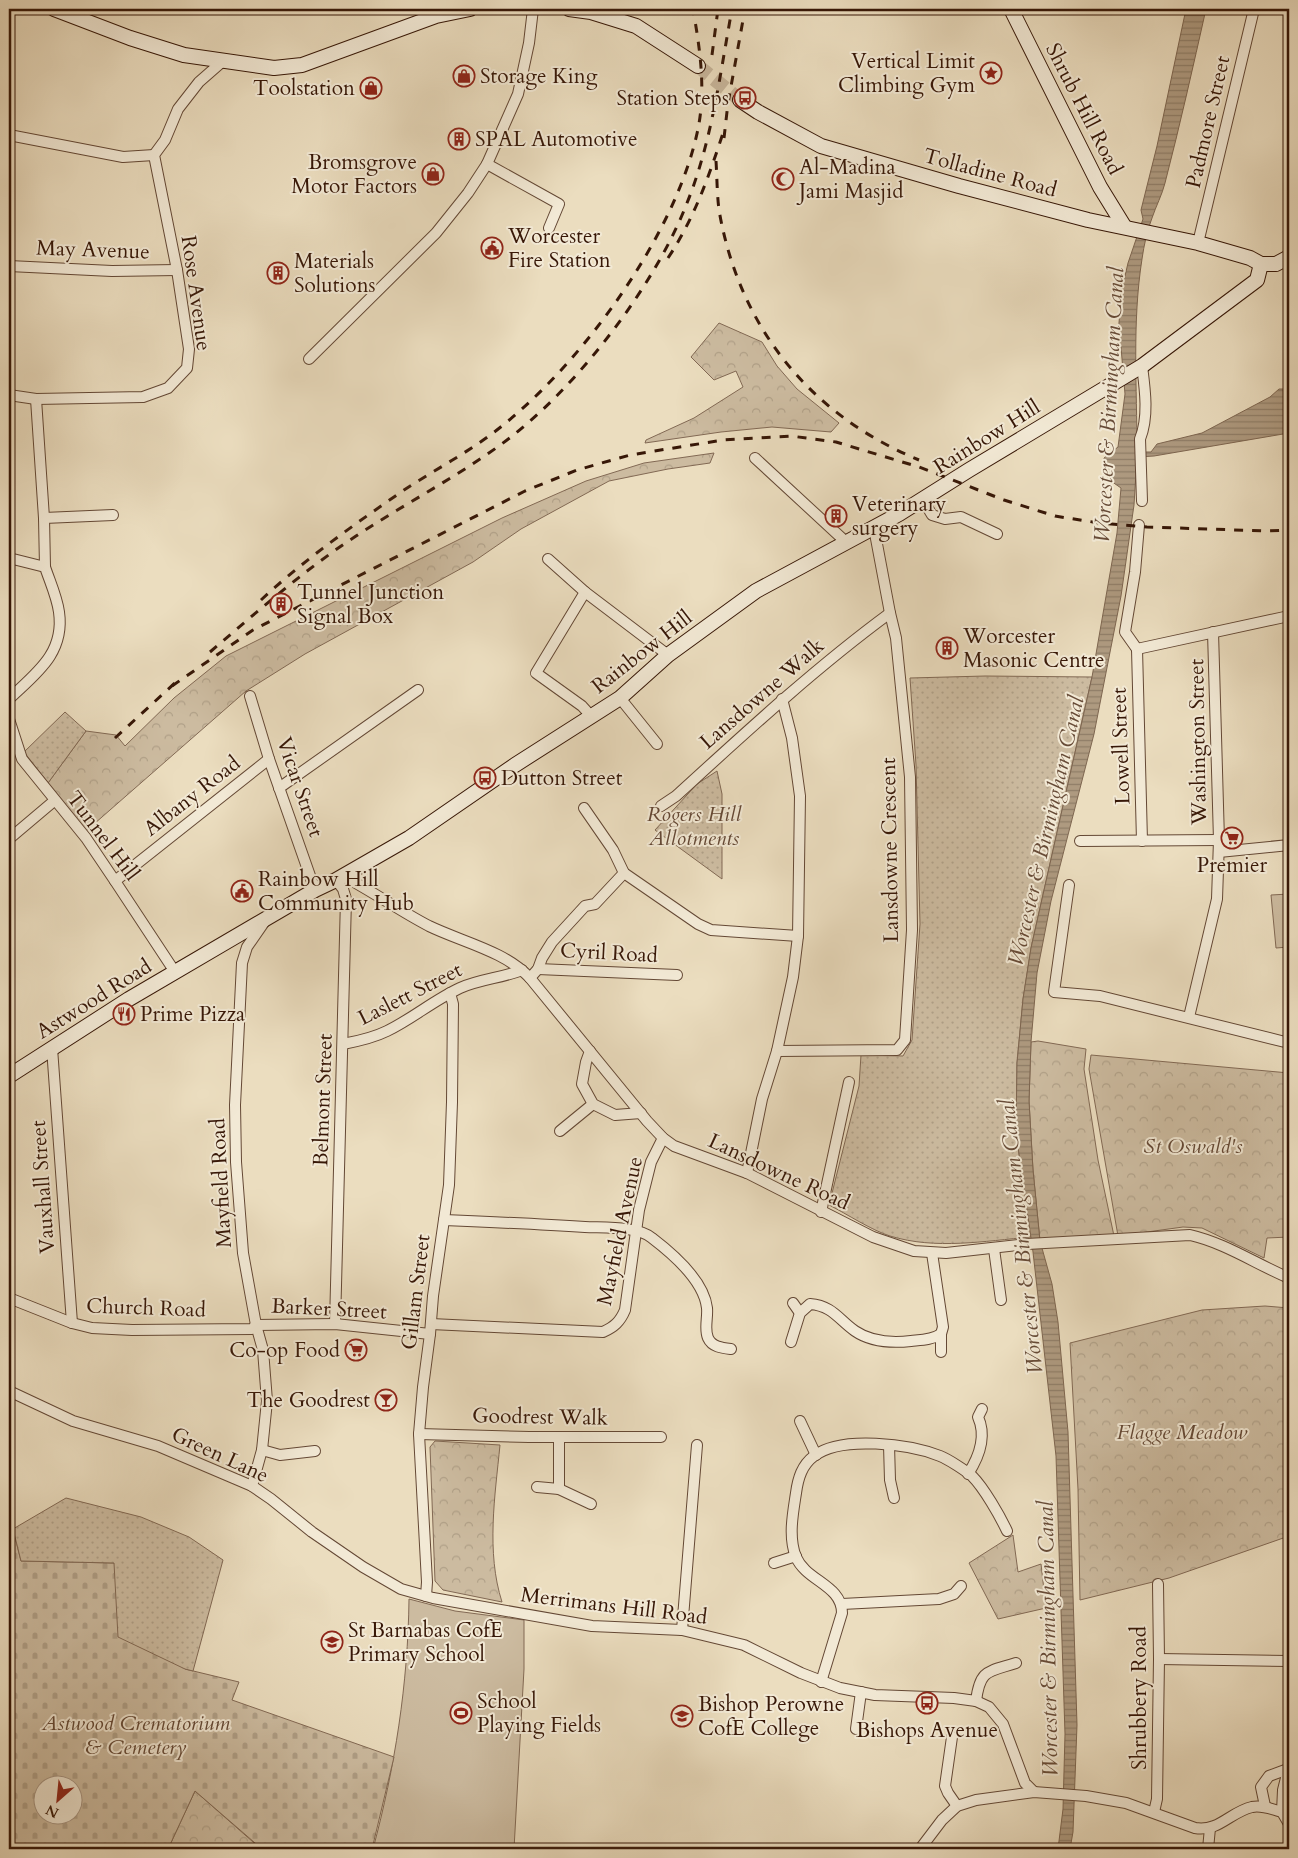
<svg xmlns="http://www.w3.org/2000/svg" width="1298" height="1858" viewBox="0 0 1298 1858" font-family="Cardo,serif">
	<defs>
		<pattern id="forest-crowns" width="20" height="18" patternUnits="userSpaceOnUse" patternTransform="scale(1.25)"><rect width="20" height="18" fill="#ccbba0"/><path d="M2 6a3 3 0 1 1 6 0M12 15a3 3 0 1 1 6 0" fill="none" stroke="#b0a088"/></pattern>
		<pattern id="cemetery-stones" width="16" height="16" patternUnits="userSpaceOnUse" patternTransform="scale(1.25)"><rect width="16" height="16" fill="#ccbba0"/><path d="M2 7V4a2 2 0 0 1 4 0v3zM10 15v-3a2 2 0 0 1 4 0v3z" fill="#b0a088"/></pattern>
		<pattern id="garden-dots" width="8" height="8" patternUnits="userSpaceOnUse" patternTransform="scale(1.25)"><rect width="8" height="8" fill="#ccbba0"/><path d="M2 2h.1M6 6h.1" fill="none" stroke="#b0a088" stroke-width="1.8" stroke-linecap="round"/></pattern>
		<pattern id="water-rules" width="6" height="5" patternUnits="userSpaceOnUse" patternTransform="scale(1.25)"><rect width="6" height="5" fill="#ae9a80"/><path d="M0 2.5h6" fill="none" stroke="#8e7d67"/></pattern>
	</defs>
	<rect width="100%" height="100%" fill="#ebddbf"/>
	<filter id="stains"><feTurbulence type="fractalNoise" baseFrequency=".004" numOctaves="4"/><feColorMatrix values="0 0 0 0 .2 0 0 0 0 .09 0 0 0 0 .02 0 0 0 .5 -.17"/></filter>
	<radialGradient id="worn" r=".72"><stop offset=".6" stop-color="#630" stop-opacity="0"/><stop offset="1" stop-color="#630" stop-opacity=".3"/></radialGradient>
	<!-- grass -->
	<g fill="#ccbba0" stroke="#826954">
		<polygon points="1289,894 1289,947 1276,948 1271,895"/>
		<path d="M409,1599l46,12 69,9v49l-10,180h-141c22,-82 35,-165 36,-250z"/>
	</g>
	<!-- forest -->
	<g fill="url(#forest-crowns)" stroke="#826954">
		<polygon points="719,323 762,342 777,366 797,389 839,423 831,432 772,427 721,432 645,443 646,440 694,418 743,387 736,371 714,380 691,357"/>
		<polygon points="714,453 710,463 668,469 609,481 521,529 473,562 305,654 246,691 86,831 48,783 86,731 116,735 125,746 174,698 226,656 502,518 586,481 644,463"/>
		<polygon points="1038,1041 1086,1049 1084,1069 1098,1160 1114,1236 1040,1241 1033,1170 1029,1101 1031,1042"/>
		<polygon points="1091,1055 1289,1073 1289,1237 1267,1238 1264,1258 1202,1228 1183,1227 1118,1236 1089,1069"/>
		<polygon points="1265,1306 1289,1308 1289,1536 1169,1578 1080,1600 1078,1489 1070,1343 1202,1310"/>
		<path d="M435,1441l65,4c-5,51 -14,107 2,157l-59,-12 -8,-9 -5,-134z"/>
		<polygon points="1013,1535 1018,1572 1041,1564 1046,1608 998,1619 969,1563"/>
		<polygon points="195,1791 261,1849 168,1849"/>
	</g>
	<!-- cemetery -->
	<path fill="url(#cemetery-stones)" stroke="#826954" fill-rule="evenodd" d="M9,1529h4l8,32 93,2 71,106 54,13 -7,18 162,57 -22,92h-110l-67,-58 -27,58h-159zM42,1786h30v30h-30z"/>
	<!-- garden -->
	<g fill="url(#garden-dots)" stroke="#826954">
		<path d="M985,676l107,1 -61,271 -8,51 -6,64 -1,70 15,104c-47,4 -95,13 -141,-1 -19,-6 -43,-22 -61,-31l30,-119 2,-31 42,1 9,-16 8,-116 -4,-159 -6,-87z"/>
		<polygon points="65,712 86,731 48,783 24,752"/>
		<polygon points="717,771 722,794 722,879 655,830 697,784"/>
		<polygon points="66,1498 141,1517 189,1537 223,1560 193,1671 185,1669 118,1637 114,1563 21,1561 13,1529"/>
	</g>
	<!-- water -->
	<path fill="url(#water-rules)" stroke="#7e6650" d="M1186,9h20c-13,58 -26,116 -41,174 -3,12 -9,23 -13,35 -5,13 -8,27 -10,41 -10,64 -5,128 -5,193h14l6,-8 45,-11 68,-36 9,-8h10v44l-135,23 -17,1 -3,48 -13,91 -27,138 -43,167 -14,72 -6,69 -2,59 4,69 7,71 12,43 6,38 10,110 9,293 -4,107 -3,17h-12l5,-40 2,-75 -9,-278 -23,-204 -17,-119 1,-70 6,-64 8,-51 61,-271 25,-144 4,-45 -13,-9 -4,-21 14,-11 7,-53 -4,-47 -4,-2 5,-56 6,-26 15,-44 -2,-9 16,-64z"/>
	<g fill="none" stroke-linecap="round" stroke-linejoin="round">
		<!-- secondary-tunnel -->
		<polyline stroke="#c7b59a" stroke-width="14" stroke-dasharray="14 7" stroke-linecap="butt" points="698,66 740,100"/>
		<!-- street casing -->
		<g stroke="#644835" stroke-width="12">
			<g id="street">
				<polyline points="9,135 123,157 154,155"/>
				<polyline points="487,164 559,204 549,228"/>
				<polyline points="1198,243 1254,9"/>
				<polyline points="9,266 112,271 177,270"/>
				<polyline points="309,359 436,233 468,193 487,164 518,94 529,43 533,9"/>
				<polyline points="9,395 36,399 143,397 168,388 187,368 189,349 177,270 154,155 165,140 178,109 199,82 223,61"/>
				<polyline points="36,399 44,518 45,567"/>
				<polyline points="755,458 847,543"/>
				<polyline points="923,500 932,515 945,519 961,517 997,534"/>
				<path d="M1142,501l-2,-62c9,-22 5,-50 2,-73"/>
				<polyline points="44,518 113,515"/>
				<path d="M9,558l36,9c5,15 12,30 14,45 6,42 -24,62 -50,87"/>
				<polyline points="548,559 585,592 668,655"/>
				<polyline points="585,592 536,673 582,706 591,716"/>
				<polyline points="1137,649 1142,841"/>
				<polyline points="1137,649 1289,616"/>
				<polyline points="1137,649 1125,632 1135,572 1139,525"/>
				<polyline points="250,696 269,759 315,890"/>
				<polyline points="620,698 657,744"/>
				<polyline points="9,719 22,759 86,838 115,881 175,972"/>
				<polyline points="279,788 418,690"/>
				<path d="M661,806l15,-10c69,-63 138,-127 214,-183"/>
				<polyline points="584,808 613,850 624,873 698,924 711,930 798,936"/>
				<polyline points="9,839 54,801"/>
				<polyline points="1080,841 1219,840"/>
				<polyline points="1219,852 1289,845"/>
				<path d="M343,876c29,15 57,35 86,50 33,16 76,25 101,52l117,143 16,17 11,8 73,27 126,64 41,14 32,2 81,-9 163,-9c35,8 66,29 99,43"/>
				<polyline points="115,881 269,759"/>
				<polyline points="1069,885 1054,992 1100,996 1289,1043"/>
				<polyline points="538,969 677,975"/>
				<polyline points="530,978 538,969 542,958 552,942 585,906 595,904 624,873"/>
				<polyline points="1189,1017 1217,899 1219,840 1213,632"/>
				<path d="M343,1044c16,-3 30,-6 44,-13 25,-12 47,-31 73,-43 20,-9 42,-10 62,-18"/>
				<polyline points="52,1048 72,1323"/>
				<polyline points="590,1051 586,1062 582,1084 593,1104 615,1115 641,1113"/>
				<polyline points="777,1051 897,1050 905,1040 912,930 910,777 896,638 890,613 874,528"/>
				<polyline points="560,1131 593,1104"/>
				<polyline points="747,1173 762,1099 777,1051 793,977 798,936 800,796 792,738 782,699"/>
				<polyline points="821,1212 849,1082"/>
				<path d="M444,1220c47,2 94,4 141,7 19,1 53,-1 67,11 21,16 52,43 55,70 1,10 -3,21 1,30 4,9 14,10 23,11"/>
				<polyline points="994,1249 1001,1300"/>
				<polyline points="932,1253 943,1327 941,1334 941,1352"/>
				<polyline points="9,1298 72,1323 92,1328 132,1330 252,1329 256,1325"/>
				<polyline points="793,1303 800,1313"/>
				<polyline points="335,1324 346,899 343,889 336,880"/>
				<path d="M431,1324l172,8c11,-5 17,-10 22,-22l14,-100 12,-48 12,-24"/>
				<polyline points="256,1325 335,1324 430,1334"/>
				<path d="M791,1342l9,-29 10,-9c23,2 28,15 45,27 16,11 38,12 56,10 10,-1 21,-1 30,-7"/>
				<polyline points="9,1391 73,1421 158,1446 252,1486 271,1499 312,1532 363,1567 401,1589 433,1598 592,1626 682,1630 744,1645 801,1673 840,1688 875,1695 954,1698 976,1701 989,1707 1003,1724 1025,1783 1034,1792"/>
				<polyline points="800,1421 816,1455"/>
				<polyline points="419,1434 529,1437 661,1437"/>
				<polyline points="559,1437 559,1489"/>
				<polyline points="889,1445 890,1480 894,1498"/>
				<polyline points="262,1450 280,1455 315,1451"/>
				<path d="M968,1474c11,-17 19,-37 10,-57l4,-8"/>
				<polyline points="252,1486 262,1450 267,1401 263,1350 256,1325 243,1253 236,1162 235,1105 242,963 247,947 265,921"/>
				<polyline points="537,1487 559,1489 591,1504"/>
				<polyline points="774,1563 796,1556"/>
				<polyline points="426,1596 427,1582 419,1434 423,1387 430,1334 433,1296 449,1185 452,1102 453,1004 450,993"/>
				<polyline points="842,1604 939,1599 954,1594 961,1586"/>
				<polyline points="682,1630 697,1445"/>
				<polyline points="1159,1659 1289,1661"/>
				<path d="M821,1682l21,-69c0,-28 -36,-32 -46,-56 -8,-20 -3,-44 0,-64 2,-15 6,-28 18,-37 27,-21 96,-12 126,0 8,3 26,15 32,20 12,12 28,40 35,55"/>
				<path d="M976,1701c4,-32 12,-29 40,-38"/>
				<polyline points="856,1729 861,1692"/>
				<polyline points="952,1737 945,1786 948,1793 957,1806"/>
				<polyline points="1265,1806 1261,1787 1269,1776 1288,1769"/>
				<polyline points="1154,1812 1157,1799 1159,1659 1158,1584"/>
				<polyline points="1282,1812 1283,1790 1289,1766"/>
				<polyline points="834,1849 845,1849"/>
				<path d="M920,1849l22,-29 15,-14 19,-6 58,-8 52,4 40,7 69,25c24,4 35,-16 57,-21 10,-2 20,2 30,5l7,12"/>
				<polyline points="1208,1849 1210,1828"/>
			</g>
		</g>
		<!-- secondary casing -->
		<g stroke="#371707" stroke-width="16">
			<g id="secondary">
				<polyline points="54,9 130,38 184,55 274,68 302,65 436,16 470,9"/>
				<polyline points="569,9 591,12 636,26 698,66"/>
				<polyline points="1011,9 1100,187 1124,226"/>
				<polyline points="740,100 758,112 821,146 959,186 1088,220 1198,243 1250,258 1261,264 1276,264 1289,257"/>
				<polyline points="9,1076 129,999 315,890 336,880 409,838 515,765 620,698 668,655 756,591 899,514 969,470 1142,366 1257,280 1261,264"/>
			</g>
		</g>
		<!-- street -->
		<use href="#street" stroke="#f2e9d5" stroke-width="10"/>
		<!-- secondary -->
		<use href="#secondary" stroke="#f2e9d5" stroke-width="14"/>
		<!-- rail -->
		<g stroke="#371707" stroke-width="3" stroke-dasharray="9 9" stroke-linecap="butt">
			<polyline points="712,55 718,9"/>
			<polyline points="724,138 728,103 745,9"/>
			<path d="M716,161c1,16 1,33 3,49 20,117 91,205 200,250"/>
			<path d="M668,258c27,-41 41,-82 56,-128"/>
			<path d="M261,600c44,-41 94,-76 143,-110 29,-19 61,-36 89,-57 86,-65 183,-197 205,-304 8,-40 2,-80 -5,-120"/>
			<path d="M210,652c47,-40 94,-82 146,-116 50,-33 103,-60 151,-96 70,-53 148,-154 180,-237 25,-62 33,-129 45,-194"/>
			<polyline points="172,686 253,630 525,491 577,470 630,455 723,440 791,436 836,442 919,467 1004,500 1055,516 1099,523 1147,527 1267,531 1289,530"/>
			<polyline points="115,738 176,682"/>
		</g>
	</g>
	<!-- icons -->
	<defs>
		<g id="sight-ring" transform="scale(1.125)"><circle r="9.5" fill="#f2e9d5" stroke="#8f2418" stroke-width="1.5"/><path d="M0-6L1.8-2.2L6-1.7L2.9 1.2L3.7 5.4L0 3.3L-3.7 5.4L-2.9 1.2L-6-1.7L-1.8-2.2Z" fill="#8f2418"/></g>
		<g id="shop-ring" transform="scale(1.125)"><circle r="9.5" fill="#f2e9d5" stroke="#8f2418" stroke-width="1.5"/><path d="M-5-2.5h2.3a2.7 3.5 0 0 1 5.4 0H5L5.5 6h-11ZM-1.5-2.5h3a1.5 2.3 0 0 0-3 0Z" fill="#8f2418"/></g>
		<g id="bus-ring" transform="scale(1.125)"><circle r="9.5" fill="#f2e9d5" stroke="#8f2418" stroke-width="1.5"/><path d="M-5-6H5V4H4V6H2V4H-2V6H-4V4H-5ZM-3.5-4V0h7V-4ZM-3.5 1.2v1.5H-2V1.2ZM2 1.2v1.5H3.5V1.2Z" fill="#8f2418"/></g>
		<g id="building-ring" transform="scale(1.125)"><circle r="9.5" fill="#f2e9d5" stroke="#8f2418" stroke-width="1.5"/><path d="M-4-6H4V6H1V3H-1V6H-4ZM-2.5-4.3h1.7v1.8h-1.7ZM.8-4.3h1.7v1.8H.8ZM-2.5-1h1.7V.8h-1.7ZM.8-1h1.7V.8H.8Z" fill="#8f2418"/></g>
		<g id="mosque-ring" transform="scale(1.125)"><circle r="9.5" fill="#f2e9d5" stroke="#8f2418" stroke-width="1.5"/><path d="M3.5-4.9A6 6 0 1 0 3.5 4.9A5 5 0 1 1 3.5-4.9Z" fill="#8f2418"/></g>
		<g id="civic-ring" transform="scale(1.125)"><circle r="9.5" fill="#f2e9d5" stroke="#8f2418" stroke-width="1.5"/><path d="M-.6-6.5H3V-4.5H.6V-3L4-1V1h2V6H-6V1h2V-1L-.6-3ZM-1.2 2.5V6h2.4V2.5Z" fill="#8f2418"/></g>
		<g id="supermarket-ring" transform="scale(1.125)"><circle r="9.5" fill="#f2e9d5" stroke="#8f2418" stroke-width="1.5"/><path d="M-6-5.5h2.5l.6 2H6L4.5 2H-2.5L-4.4-4H-6ZM-1.5 3.2a1.3 1.3 0 1 0 .1 0ZM3 3.2a1.3 1.3 0 1 0 .1 0Z" fill="#8f2418"/></g>
		<g id="restaurant-ring" transform="scale(1.125)"><circle r="9.5" fill="#f2e9d5" stroke="#8f2418" stroke-width="1.5"/><path d="M-5-6h1v4h1v-4h1v4h1v-4h1v5L-1.5 .5V6h-2V.5L-5-1ZM5-6V6H3V1.5H1.5Q1.5-4 5-6Z" fill="#8f2418"/></g>
		<g id="bar-ring" transform="scale(1.125)"><circle r="9.5" fill="#f2e9d5" stroke="#8f2418" stroke-width="1.5"/><path d="M-6-5H6L.8 .8V4.5H3.5V6h-7V4.5H-.8V.8Z" fill="#8f2418"/></g>
		<g id="school-ring" transform="scale(1.125)"><circle r="9.5" fill="#f2e9d5" stroke="#8f2418" stroke-width="1.5"/><path d="M0-5L7-2L0 1L-7-2ZM-4 1L0 2.5L4 1V4Q0 6-4 4Z" fill="#8f2418"/></g>
		<g id="stadium-ring" transform="scale(1.125)"><circle r="9.5" fill="#f2e9d5" stroke="#8f2418" stroke-width="1.5"/><path d="M0-5a6.5 5 0 1 0 0 10a6.5 5 0 1 0 0-10ZM-3.5-1.8h7v3.6h-7Z" fill="#8f2418"/></g>
	</defs>
	<g fill-rule="evenodd">
		<use href="#sight-ring" x="991" y="73"/>
		<use href="#shop-ring" x="464" y="76"/>
		<use href="#shop-ring" x="371" y="88"/>
		<use href="#bus-ring" x="745" y="98"/>
		<use href="#building-ring" x="459" y="139"/>
		<use href="#shop-ring" x="433" y="174"/>
		<use href="#mosque-ring" x="783" y="179"/>
		<use href="#civic-ring" x="492" y="248"/>
		<use href="#building-ring" x="278" y="273"/>
		<use href="#building-ring" x="836" y="516"/>
		<use href="#building-ring" x="281" y="604"/>
		<use href="#building-ring" x="947" y="648"/>
		<use href="#bus-ring" x="485" y="778"/>
		<use href="#supermarket-ring" x="1232" y="838"/>
		<use href="#civic-ring" x="242" y="891"/>
		<use href="#restaurant-ring" x="124" y="1014"/>
		<use href="#supermarket-ring" x="356" y="1350"/>
		<use href="#bar-ring" x="386" y="1400"/>
		<use href="#school-ring" x="332" y="1642"/>
		<use href="#bus-ring" x="927" y="1703"/>
		<use href="#stadium-ring" x="461" y="1713"/>
		<use href="#school-ring" x="682" y="1716"/>
	</g>
	<g text-anchor="middle" dominant-baseline="central" stroke-width="4" stroke-linejoin="round" paint-order="stroke">
		<!-- poi labels -->
		<g font-size="21" fill="#371707" stroke="#f2e9d5" text-anchor="start">
			<text x="975" y="61" text-anchor="end">Vertical Limit<tspan x="975" dy="24">Climbing Gym</tspan></text>
			<text x="480" y="76">Storage King</text>
			<text x="355" y="88" text-anchor="end">Toolstation</text>
			<text x="729" y="98" text-anchor="end">Station Steps</text>
			<text x="475" y="139">SPAL Automotive</text>
			<text x="417" y="162" text-anchor="end">Bromsgrove<tspan x="417" dy="24">Motor Factors</tspan></text>
			<text x="799" y="167">Al-Madina<tspan x="799" dy="24">Jami Masjid</tspan></text>
			<text x="508" y="236">Worcester<tspan x="508" dy="24">Fire Station</tspan></text>
			<text x="294" y="261">Materials<tspan x="294" dy="24">Solutions</tspan></text>
			<text x="852" y="504">Veterinary<tspan x="852" dy="24">surgery</tspan></text>
			<text x="297" y="592">Tunnel Junction<tspan x="297" dy="24">Signal Box</tspan></text>
			<text x="963" y="636">Worcester<tspan x="963" dy="24">Masonic Centre</tspan></text>
			<text x="501" y="778">Dutton Street</text>
			<text x="1232" y="865" text-anchor="middle">Premier</text>
			<text x="258" y="879">Rainbow Hill<tspan x="258" dy="24">Community Hub</tspan></text>
			<text x="140" y="1014">Prime Pizza</text>
			<text x="340" y="1350" text-anchor="end">Co-op Food</text>
			<text x="370" y="1400" text-anchor="end">The Goodrest</text>
			<text x="348" y="1630">St Barnabas CofE<tspan x="348" dy="24">Primary School</tspan></text>
			<text x="477" y="1701">School<tspan x="477" dy="24">Playing Fields</tspan></text>
			<text x="698" y="1704">Bishop Perowne<tspan x="698" dy="24">CofE College</tspan></text>
			<text x="927" y="1730" text-anchor="middle">Bishops Avenue</text>
		</g>
		<!-- street labels -->
		<g font-size="21" fill="#371707" stroke="#f2e9d5">
			<text transform="translate(1084 109) rotate(63)">Shrub Hill Road</text>
			<text transform="translate(1208 122) rotate(-77)">Padmore Street</text>
			<text transform="translate(990 173) rotate(15)">Tolladine Road</text>
			<text transform="translate(93 250) rotate(2)">May Avenue</text>
			<text transform="translate(196 293) rotate(82)">Rose Avenue</text>
			<text transform="translate(987 437) rotate(-32)">Rainbow Hill</text>
			<text transform="translate(642 652) rotate(-38)">Rainbow Hill</text>
			<text transform="translate(762 694) rotate(-41)">Lansdowne Walk</text>
			<text transform="translate(1198 742) rotate(-91)">Washington Street</text>
			<text transform="translate(1121 746) rotate(-92)">Lowell Street</text>
			<text transform="translate(300 787) rotate(71)">Vicar Street</text>
			<text transform="translate(192 796) rotate(-38)">Albany Road</text>
			<text transform="translate(103 836) rotate(53)">Tunnel Hill</text>
			<text transform="translate(890 850) rotate(-91)">Lansdowne Crescent</text>
			<text transform="translate(609 953) rotate(3)">Cyril Road</text>
			<text transform="translate(410 994) rotate(-27)">Laslett Street</text>
			<text transform="translate(94 999) rotate(-32)">Astwood Road</text>
			<text transform="translate(323 1100) rotate(-88)">Belmont Street</text>
			<text transform="translate(779 1172) rotate(25)">Lansdowne Road</text>
			<text transform="translate(221 1183) rotate(-93)">Mayfield Road</text>
			<text transform="translate(43 1187) rotate(-94)">Vauxhall Street</text>
			<text transform="translate(620 1231) rotate(-78)">Mayfield Avenue</text>
			<text transform="translate(416 1292) rotate(-83)">Gillam Street</text>
			<text transform="translate(146 1308) rotate(2)">Church Road</text>
			<text transform="translate(329 1309) rotate(3)">Barker Street</text>
			<text transform="translate(540 1417) rotate(1)">Goodrest Walk</text>
			<text transform="translate(220 1455) rotate(25)">Green Lane</text>
			<text transform="translate(614 1606) rotate(7)">Merrimans Hill Road</text>
			<text transform="translate(1139 1698) rotate(-90)">Shrubbery Road</text>
		</g>
		<!-- park labels -->
		<g font-size="21" font-style="italic" fill="#644835" stroke="#f2e9d5">
			<text x="694" y="814">Rogers Hill<tspan x="694" dy="24">Allotments</tspan></text>
			<text x="1193" y="1146">St Oswald's</text>
			<text x="1182" y="1432">Flagge Meadow</text>
			<text x="136" y="1723">Astwood Crematorium<tspan x="136" dy="24">&amp; Cemetery</tspan></text>
		</g>
		<!-- water labels -->
		<g font-size="22" font-style="italic" fill="#674b37" stroke="#f2e9d5">
			<text transform="translate(1109 405) rotate(-87)">Worcester &amp; Birmingham Canal</text>
			<text transform="translate(1046 831) rotate(-77)">Worcester &amp; Birmingham Canal</text>
			<text transform="translate(1021 1237) rotate(-96)">Worcester &amp; Birmingham Canal</text>
			<text transform="translate(1048 1639) rotate(-91)">Worcester &amp; Birmingham Canal</text>
		</g>
	</g>
	<!-- margin -->
	<rect width="1298" height="1858" fill="none" stroke="#ebddbf" stroke-width="30"/>
	<rect x="10" y="10" width="1278" height="1838" fill="none" stroke="#371707" stroke-width="2.5"/>
	<rect x="15" y="15" width="1268" height="1828" fill="none" stroke="#371707"/>
	<!-- north arrow -->
	<g transform="translate(58 1800) rotate(207)"><circle r="24" fill="#f2e9d5" stroke="#a79583"/>
	<path d="M0-4L9 19L0 12L-9 19Z" fill="#8f2418"/>
	<text y="-8" font-size="14" font-weight="bold" text-anchor="middle" fill="#371707">N</text>
	</g>
	<rect width="100%" height="100%" filter="url(#stains)"/>
	<rect width="100%" height="100%" fill="url(#worn)"/>
</svg>
